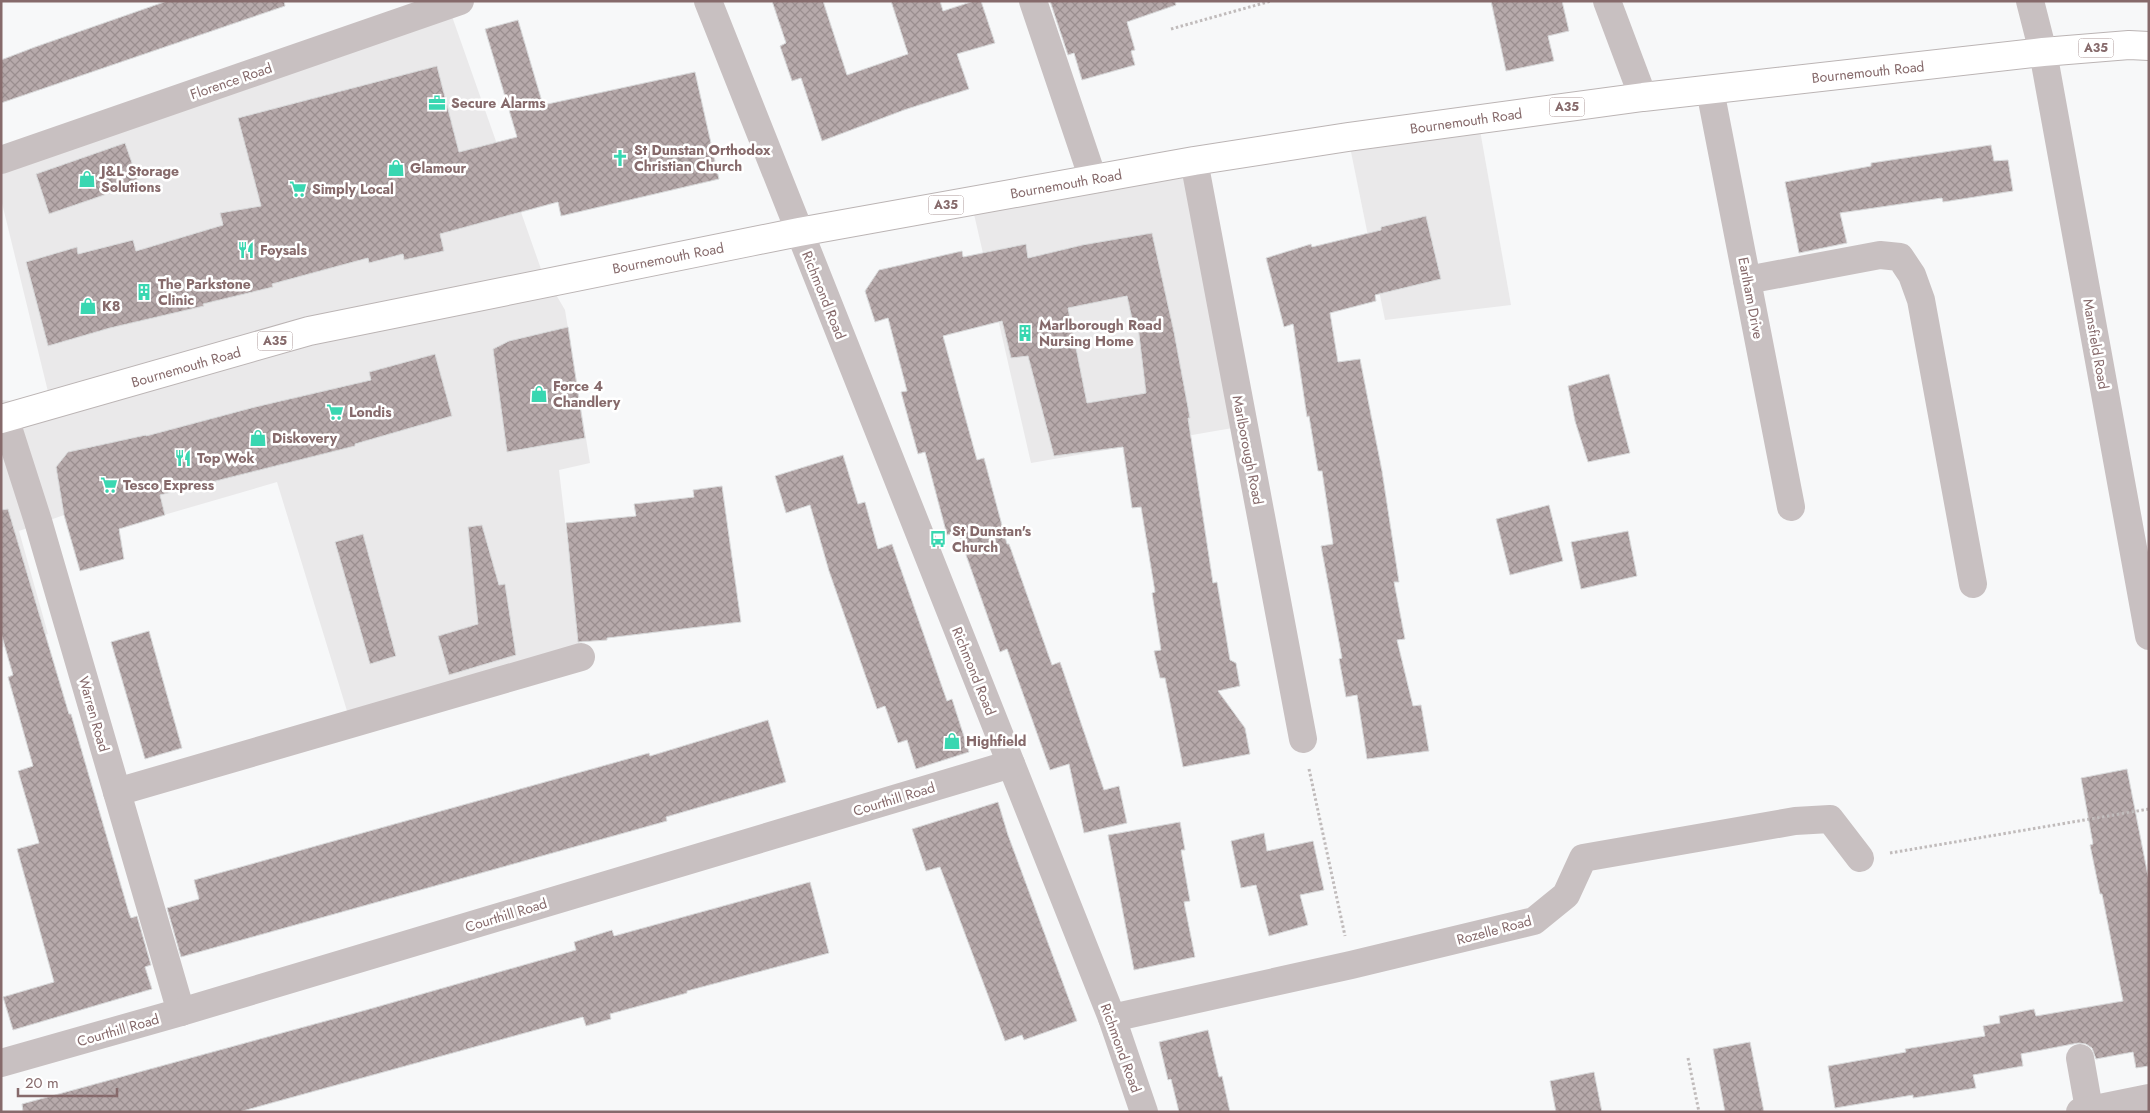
<svg xmlns="http://www.w3.org/2000/svg" width="2150" height="1113" viewBox="0 0 2150 1113" font-family="Jost,sans-serif">
	<defs>
		<pattern id="building-cross-hatch" width="8" height="8" patternUnits="userSpaceOnUse" patternTransform="scale(1.25)"><rect width="8" height="8" fill="#b7aaab"/><path d="M0 0l8 8M0 8l8-8" fill="none" stroke="#9a8e8f"/></pattern>
	</defs>
	<rect width="100%" height="100%" fill="#f7f8f9"/>
	<!-- built -->
	<g fill="#eae9ea">
		<polygon points="448,5 541,269 565,310 590,463 559,470 581,657 351,724 277,482 116,529 64,515 19,531 48,634 1,648 1,400 51,404 1,199 1,160"/>
		<polygon points="1478,119 1511,305 1385,320 1348,137"/>
		<polygon points="1194,161 1244,426 1031,463 971,201"/>
	</g>
	<!-- building -->
	<g fill="url(#building-cross-hatch)" stroke="#d9dadb" fill-rule="evenodd">
		<polygon points="167,1 284,1 285,6 1,103 1,60 35,47"/>
		<polygon points="772,1 823,1 847,75 908,54 891,1 940,1 943,11 974,1 981,1 995,43 957,54 969,89 904,110 822,141 801,78 792,81 780,46 786,43"/>
		<polygon points="1050,1 1175,1 1176,5 1127,22 1135,50 1131,51 1135,65 1082,80 1074,53 1068,55"/>
		<polygon points="1491,1 1562,1 1569,31 1548,36 1554,61 1506,71"/>
		<polygon points="518,20 543,105 695,72 719,179 561,216 558,202 440,234 444,251 404,260 403,254 369,263 368,258 272,284 273,287 203,304 204,306 110,328 48,346 26,262 77,247 78,254 133,240 136,251 223,225 220,213 261,206 238,118 437,66 459,152 517,137 485,29"/>
		<polygon points="125,143 139,183 49,214 36,174"/>
		<polygon points="1991,145 1994,161 2008,160 2013,191 1943,202 1942,198 1840,213 1847,243 1799,253 1785,182 1871,166 1871,163"/>
		<polygon points="1426,216 1441,279 1375,295 1376,301 1330,313 1338,362 1360,359 1382,471 1399,582 1394,582 1405,639 1397,640 1413,706 1421,705 1429,751 1367,759 1357,695 1346,697 1339,659 1342,658 1321,546 1333,544 1322,471 1318,471 1309,416 1307,417 1293,324 1284,327 1266,258 1311,244 1312,247 1381,230 1381,227"/>
		<path d="M1152,233l22,99 16,86h-2l25,165 4,-1 13,78 6,3 4,23 -22,5 27,37 5,26 -67,13 -18,-89h-5l-6,-27 7,-1 -9,-57 3,-1 -14,-85 -9,1 -9,-61 -69,9 -26,-100 -17,2 -9,-37 -59,15 34,124 7,-2 23,86h2l43,121 8,-3 44,128 15,-4 8,37 -43,10 -15,-69 -19,6 -43,-121 -7,3 -42,-120 -11,3 -22,-83 -7,2 -17,-62 6,-1 -19,-73 -13,4 -10,-31 14,-21 83,-19 1,6 63,-13 2,14 54,-13zM1127,296l5,23 5,-1 9,75 -59,10 -19,-95z"/>
		<polygon points="568,327 585,438 507,452 493,349 509,341"/>
		<polygon points="435,354 452,416 355,444 355,446 160,495 165,515 119,529 124,559 80,571 64,515 56,467 68,452 146,435 146,436 255,407 371,380 369,372"/>
		<polygon points="1609,374 1630,453 1588,462 1575,421 1568,386"/>
		<polygon points="843,455 858,504 865,502 878,549 892,544 947,701 952,699 969,752 916,769 907,740 898,743 885,706 877,709 829,571 810,505 786,513 775,476"/>
		<polygon points="722,486 741,622 607,638 607,640 578,642 566,523 636,516 634,504 694,497 693,490"/>
		<polygon points="1549,505 1563,561 1510,575 1496,519"/>
		<polygon points="8,509 69,714 71,714 129,913 131,918 137,916 151,965 145,967 152,989 13,1030 3,997 54,982 17,849 39,843 18,771 33,766 8,677 13,675 1,633 1,510"/>
		<polygon points="482,525 499,585 505,584 516,655 449,675 438,636 478,624 468,527"/>
		<polygon points="1628,531 1637,576 1581,589 1571,542"/>
		<polygon points="363,534 396,656 370,664 335,542"/>
		<polygon points="149,631 182,748 145,759 111,642"/>
		<polygon points="768,720 786,782 666,817 667,821 181,957 167,908 199,899 194,880 649,753 650,756"/>
		<polygon points="2127,769 2149,881 2149,1066 2136,1068 2133,1052 2096,1059 2092,1048 2086,1044 2078,1043 2021,1054 2023,1066 1973,1075 1976,1088 1913,1098 1913,1095 1835,1108 1828,1066 1906,1052 1905,1049 1985,1036 1983,1026 2000,1023 1999,1016 2034,1009 2036,1016 2123,1001 2102,894 2100,894 2090,845 2093,844 2081,778"/>
		<polygon points="998,802 1008,835 1077,1021 1024,1040 1022,1035 1005,1041 940,867 926,871 912,829"/>
		<polygon points="1180,822 1185,850 1181,850 1190,901 1184,902 1195,957 1134,970 1108,835"/>
		<polygon points="1264,833 1267,851 1313,841 1324,890 1300,895 1308,925 1269,936 1256,885 1241,888 1231,841"/>
		<polygon points="810,882 829,953 687,991 687,993 610,1014 611,1019 586,1026 583,1017 239,1112 23,1112 22,1104 366,1010 576,950 574,942 612,930 614,936"/>
		<polygon points="1208,1030 1219,1077 1222,1076 1230,1112 1179,1112 1171,1079 1168,1080 1159,1042"/>
		<polygon points="1750,1042 1764,1112 1725,1112 1713,1049"/>
		<polygon points="1594,1072 1602,1112 1556,1112 1550,1081"/>
	</g>
	<g fill="none" stroke-linecap="round" stroke-linejoin="round">
		<!-- highway casing -->
		<g stroke="#bbb4b4" stroke-width="30">
			<polyline id="highway" points="1,419 309,331 799,232 1194,161 1348,137 1643,97 2043,52 2129,45 2149,46"/>
		</g>
		<!-- path -->
		<g stroke="#c0bbbb" stroke-width="3" stroke-dasharray="2.5 2.5" stroke-linecap="butt">
			<polyline points="1171,29 1271,1"/>
			<polyline points="1309,769 1345,936"/>
			<polyline points="1890,853 2149,809"/>
			<polyline points="1688,1058 1699,1112"/>
		</g>
		<!-- minor -->
		<g stroke="#c8c0c1" stroke-width="28">
			<polyline points="708,1 1112,1018 1144,1112"/>
			<polyline points="1033,1 1093,179"/>
			<polyline points="1607,1 1643,97"/>
			<polyline points="2030,1 2043,52 2149,636"/>
			<polyline points="1710,90 1791,507"/>
			<polyline points="1,160 460,1"/>
			<polyline points="1194,161 1303,739"/>
			<polyline points="1747,280 1880,255 1900,257 1912,275 1921,300 1973,584"/>
			<polyline points="5,418 38,521 181,1012"/>
			<polyline points="117,792 581,657"/>
			<polyline points="1112,1018 1351,965 1534,921 1566,895 1583,858 1795,821 1830,819 1860,858"/>
			<polyline points="2080,1058 2089,1109"/>
			<polyline points="1,1063 181,1012 1011,764"/>
			<polyline points="2080,1112 2149,1098"/>
		</g>
		<!-- highway -->
		<use href="#highway" stroke="#fff" stroke-width="28"/>
	</g>
	<!-- icons -->
	<defs>
		<g id="office-bare" transform="scale(1.35)"><path d="M-6-3h4V-5.5h4V-3h4V5H-6ZM-1-4.5V-3h2v-1.5ZM-6 0V1H6V0Z" fill="#39d7b1" stroke="#fff" stroke-width="2.5" paint-order="stroke"/></g>
		<g id="church-bare" transform="scale(1.35)"><path d="M-1.2-6h2.4v3.5h3.3v2.4h-3.3V6h-2.4V-.1h-3.3v-2.4h3.3Z" fill="#39d7b1" stroke="#fff" stroke-width="2.5" paint-order="stroke"/></g>
		<g id="shop-bare" transform="scale(1.35)"><path d="M-5-2.5h2.3a2.7 3.5 0 0 1 5.4 0H5L5.5 6h-11ZM-1.5-2.5h3a1.5 2.3 0 0 0-3 0Z" fill="#39d7b1" stroke="#fff" stroke-width="2.5" paint-order="stroke"/></g>
		<g id="supermarket-bare" transform="scale(1.35)"><path d="M-6-5.5h2.5l.6 2H6L4.5 2H-2.5L-4.4-4H-6ZM-1.5 3.2a1.3 1.3 0 1 0 .1 0ZM3 3.2a1.3 1.3 0 1 0 .1 0Z" fill="#39d7b1" stroke="#fff" stroke-width="2.5" paint-order="stroke"/></g>
		<g id="restaurant-bare" transform="scale(1.35)"><path d="M-5-6h1v4h1v-4h1v4h1v-4h1v5L-1.5 .5V6h-2V.5L-5-1ZM5-6V6H3V1.5H1.5Q1.5-4 5-6Z" fill="#39d7b1" stroke="#fff" stroke-width="2.5" paint-order="stroke"/></g>
		<g id="building-bare" transform="scale(1.35)"><path d="M-4-6H4V6H1V3H-1V6H-4ZM-2.5-4.3h1.7v1.8h-1.7ZM.8-4.3h1.7v1.8H.8ZM-2.5-1h1.7V.8h-1.7ZM.8-1h1.7V.8H.8Z" fill="#39d7b1" stroke="#fff" stroke-width="2.5" paint-order="stroke"/></g>
		<g id="bus-bare" transform="scale(1.35)"><path d="M-5-6H5V4H4V6H2V4H-2V6H-4V4H-5ZM-3.5-4V0h7V-4ZM-3.5 1.2v1.5H-2V1.2ZM2 1.2v1.5H3.5V1.2Z" fill="#39d7b1" stroke="#fff" stroke-width="2.5" paint-order="stroke"/></g>
	</defs>
	<g fill-rule="evenodd">
		<use href="#office-bare" x="437" y="103"/>
		<use href="#church-bare" x="620" y="158"/>
		<use href="#shop-bare" x="396" y="168"/>
		<use href="#shop-bare" x="87" y="179"/>
		<use href="#supermarket-bare" x="298" y="189"/>
		<use href="#restaurant-bare" x="246" y="250"/>
		<use href="#building-bare" x="144" y="292"/>
		<use href="#shop-bare" x="88" y="306"/>
		<use href="#building-bare" x="1025" y="333"/>
		<use href="#shop-bare" x="539" y="394"/>
		<use href="#supermarket-bare" x="335" y="412"/>
		<use href="#shop-bare" x="258" y="438"/>
		<use href="#restaurant-bare" x="183" y="458"/>
		<use href="#supermarket-bare" x="109" y="485"/>
		<use href="#bus-bare" x="938" y="539"/>
		<use href="#shop-bare" x="952" y="741"/>
	</g>
	<g text-anchor="middle" dominant-baseline="central" stroke-width="5" stroke-linejoin="round" paint-order="stroke">
		<!-- shield labels -->
		<g fill="#fff" stroke="#aa9797" stroke-width="1">
			<rect x="2078.5" y="38.5" width="35" height="19" rx="4"/>
			<rect x="1549.5" y="97.5" width="35" height="19" rx="4"/>
			<rect x="928.5" y="195.5" width="35" height="19" rx="4"/>
			<rect x="257.5" y="331.5" width="35" height="19" rx="4"/>
		</g>
		<g font-size="12" font-weight="bold" fill="#866a6b">
			<text x="2096" y="48">A35</text>
			<text x="1567" y="107">A35</text>
			<text x="946" y="205">A35</text>
			<text x="275" y="341">A35</text>
		</g>
		<!-- street labels -->
		<g font-size="14" fill="#866a6b" stroke="#fff">
			<text transform="translate(1868 72) rotate(-6)">Bournemouth Road</text>
			<text transform="translate(231 81) rotate(-19)">Florence Road</text>
			<text transform="translate(1466 121) rotate(-8)">Bournemouth Road</text>
			<text transform="translate(1066 184) rotate(-10)">Bournemouth Road</text>
			<text transform="translate(668 258) rotate(-11)">Bournemouth Road</text>
			<text transform="translate(824 295) rotate(68)">Richmond Road</text>
			<text transform="translate(1751 298) rotate(79)">Earlham Drive</text>
			<text transform="translate(2096 344) rotate(80)">Mansfield Road</text>
			<text transform="translate(186 367) rotate(-16)">Bournemouth Road</text>
			<text transform="translate(1248 450) rotate(79)">Marlborough Road</text>
			<text transform="translate(974 671) rotate(68)">Richmond Road</text>
			<text transform="translate(94 714) rotate(74)">Warren Road</text>
			<text transform="translate(894 799) rotate(-17)">Courthill Road</text>
			<text transform="translate(506 915) rotate(-17)">Courthill Road</text>
			<text transform="translate(1494 930) rotate(-15)">Rozelle Road</text>
			<text transform="translate(118 1030) rotate(-16)">Courthill Road</text>
			<text transform="translate(1121 1048) rotate(70)">Richmond Road</text>
		</g>
		<!-- poi labels -->
		<g font-size="14" font-weight="bold" fill="#866a6b" stroke="#fff" text-anchor="start">
			<text x="451" y="103">Secure Alarms</text>
			<text x="634" y="150">St Dunstan Orthodox<tspan x="634" dy="16">Christian Church</tspan></text>
			<text x="410" y="168">Glamour</text>
			<text x="101" y="171">J&amp;L Storage<tspan x="101" dy="16">Solutions</tspan></text>
			<text x="312" y="189">Simply Local</text>
			<text x="260" y="250">Foysals</text>
			<text x="158" y="284">The Parkstone<tspan x="158" dy="16">Clinic</tspan></text>
			<text x="102" y="306">K8</text>
			<text x="1039" y="325">Marlborough Road<tspan x="1039" dy="16">Nursing Home</tspan></text>
			<text x="553" y="386">Force 4<tspan x="553" dy="16">Chandlery</tspan></text>
			<text x="349" y="412">Londis</text>
			<text x="272" y="438">Diskovery</text>
			<text x="197" y="458">Top Wok</text>
			<text x="123" y="485">Tesco Express</text>
			<text x="952" y="531">St Dunstan's<tspan x="952" dy="16">Church</tspan></text>
			<text x="966" y="741">Highfield</text>
		</g>
	</g>
	<!-- border -->
	<rect width="2150" height="1113" fill="none" stroke="#866a6b" stroke-width="5"/>
	<!-- scale -->
	<path d="M18 1088v8h99v-8" fill="none" stroke="#866a6b" stroke-width="2.5"/>
	<text x="25" y="1088" font-size="15" fill="#866a6b" stroke="#ffffff" stroke-width="4" paint-order="stroke">20 m</text>
</svg>
